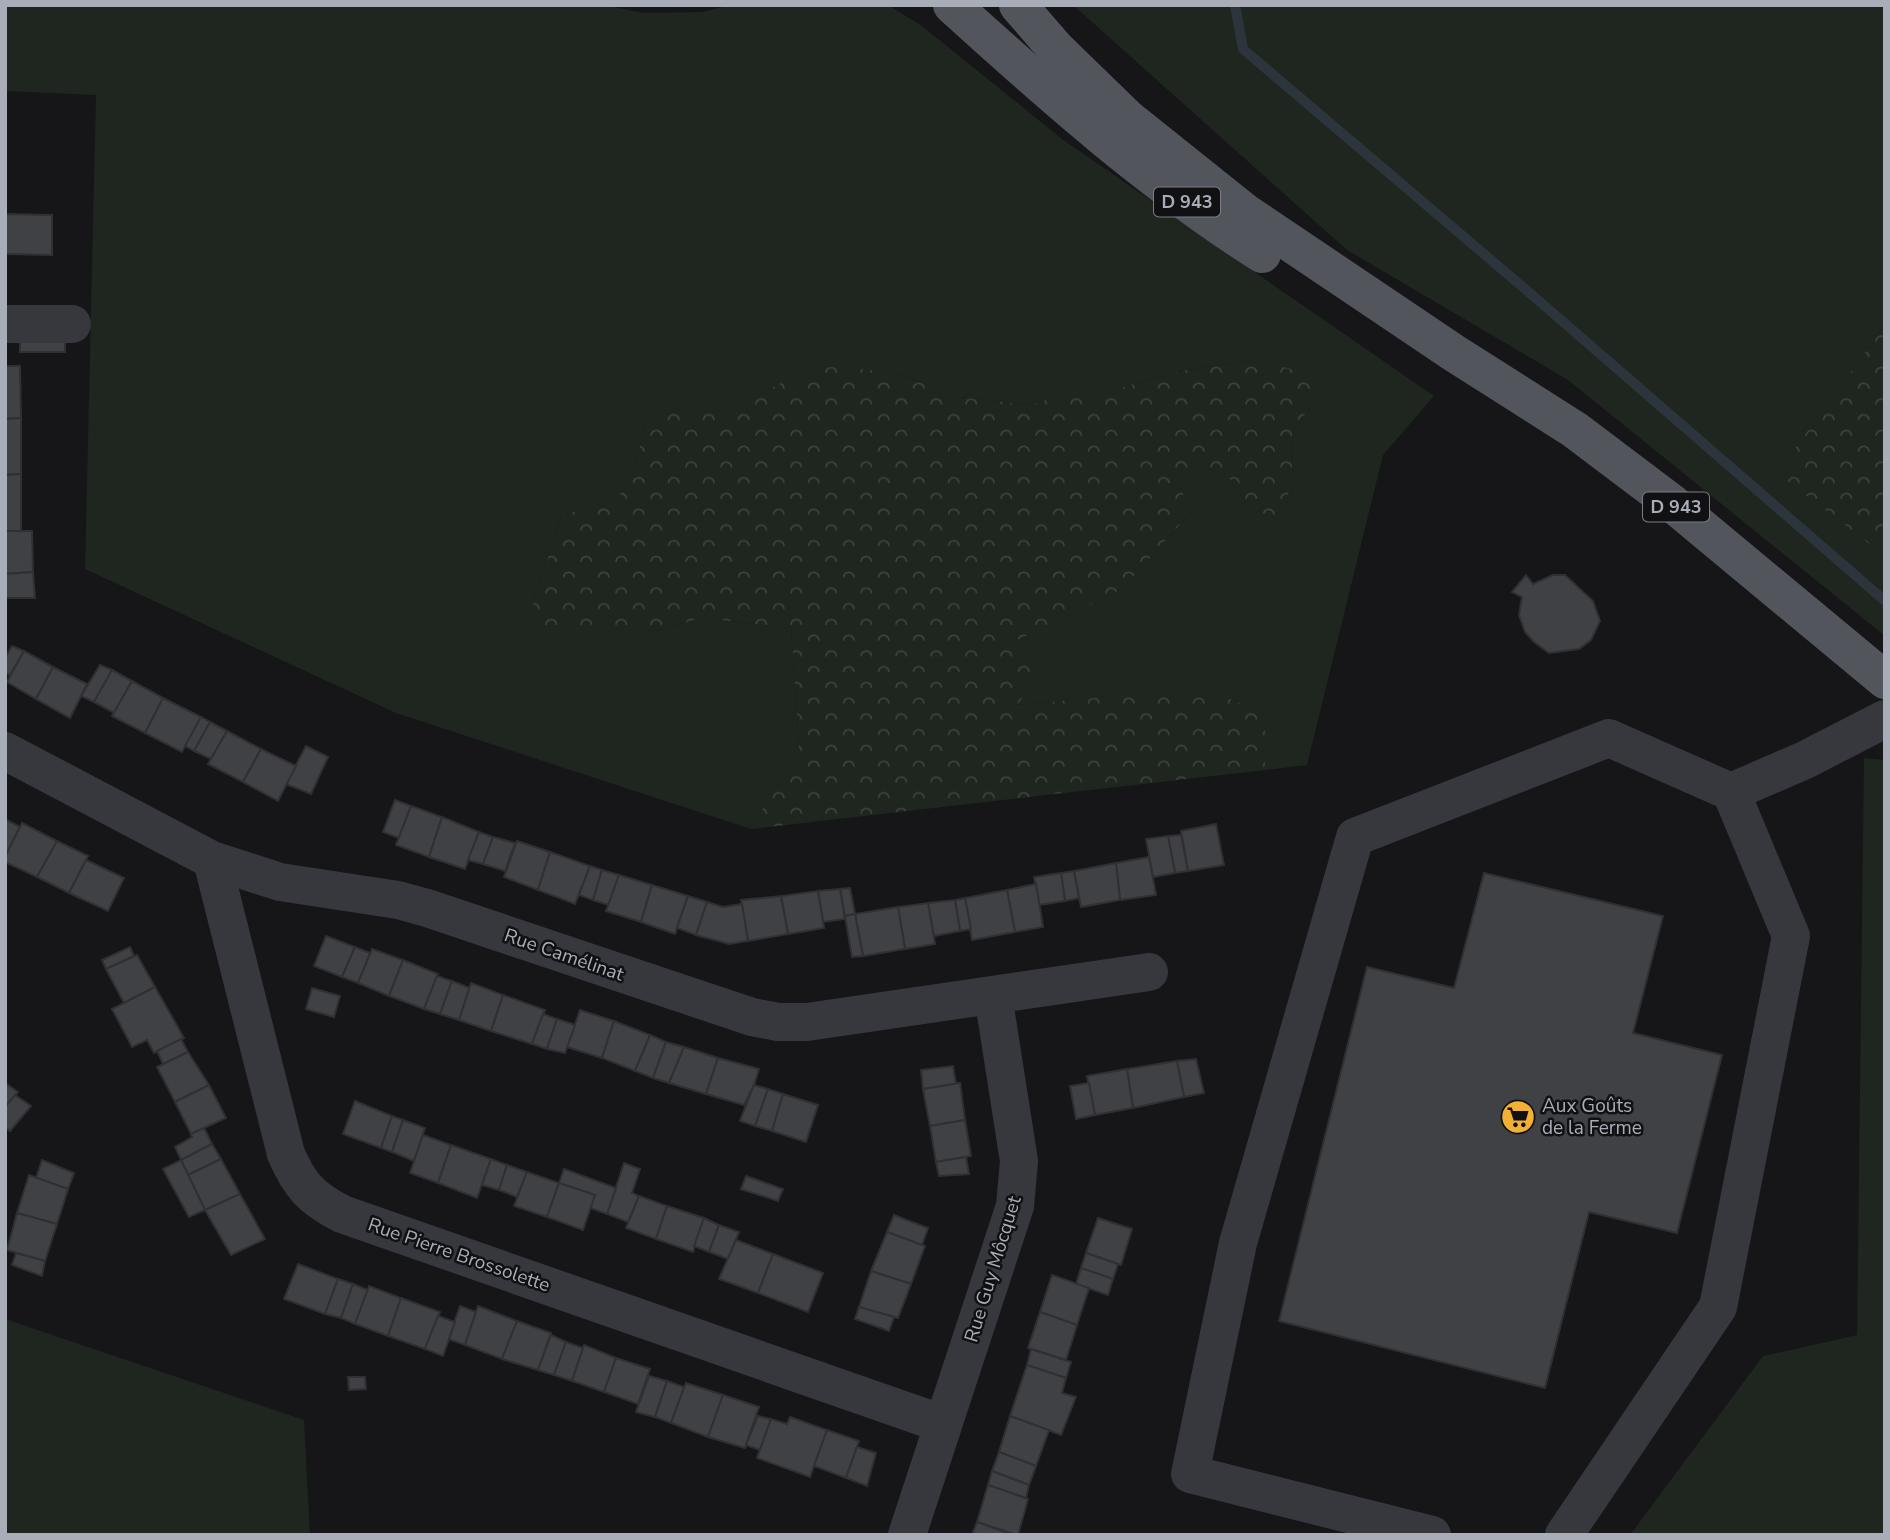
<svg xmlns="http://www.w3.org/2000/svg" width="1890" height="1540" viewBox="0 0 1890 1540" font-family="'Nunito Sans',sans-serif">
	<defs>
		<pattern id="forest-crowns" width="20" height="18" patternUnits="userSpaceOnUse" patternTransform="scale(1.75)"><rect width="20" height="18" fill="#1e261f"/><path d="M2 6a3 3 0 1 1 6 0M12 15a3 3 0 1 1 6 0" fill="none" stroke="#3c433d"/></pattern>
	</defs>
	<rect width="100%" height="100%" fill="#161618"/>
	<!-- grass -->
	<g fill="#1e261f">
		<polygon points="5,5 603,5 644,13 702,12 731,5 888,5 922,26 1062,139 1434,396 1383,455 1307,765 1265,770 1264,715 1206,689 1016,705 1015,640 1122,589 1191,512 1181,489 1202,466 1229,478 1251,511 1293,481 1292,433 1315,400 1259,359 1181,371 1116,389 1076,389 1032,405 960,397 893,372 779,384 741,405 687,405 646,424 634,467 617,500 562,515 526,624 649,632 702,618 791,628 799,746 751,829 396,713 85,569 96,95 5,91"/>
		<polygon points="1073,5 1885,5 1885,325 1778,473 1885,556 1885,636 1568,380 1347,250"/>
		<polygon points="1864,758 1885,760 1885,1535 1630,1535 1763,1356 1857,1335"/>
		<polygon points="5,1319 304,1420 310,1535 5,1535"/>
	</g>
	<!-- forest -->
	<g fill="url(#forest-crowns)">
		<polygon points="1885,325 1885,556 1777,473"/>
		<polygon points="1259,359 1309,375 1315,400 1292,433 1293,481 1280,517 1251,511 1229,478 1202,466 1181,489 1191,512 1122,589 1015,641 1040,674 1017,705 1206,688 1265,715 1265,770 751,829 799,746 791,628 702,618 649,632 559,632 526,624 562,515 617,500 634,467 646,424 687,405 741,405 779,384 830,367 893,372 960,397 1032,405 1076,389 1116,389 1181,371"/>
	</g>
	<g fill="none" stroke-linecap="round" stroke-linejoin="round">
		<!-- stream -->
		<polyline stroke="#2c353c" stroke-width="10" points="1235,5 1243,49 1531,294 1885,601"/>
	</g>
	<!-- building -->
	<g fill="#404145" stroke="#303034" stroke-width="2">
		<polygon points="5,214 52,215 52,255 5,254"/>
		<polygon points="65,341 65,352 20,352 20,342"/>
		<polygon points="5,366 20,366 21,418 5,419"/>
		<polygon points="21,418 21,474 5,475 5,419"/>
		<polygon points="21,474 21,531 5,531 5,475"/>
		<polygon points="5,531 32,531 33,572 5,574"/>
		<polygon points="33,572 35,598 5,598 5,574"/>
		<polygon points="1526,575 1533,584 1553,575 1565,575 1593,601 1600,621 1591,640 1579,649 1549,653 1534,642 1525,632 1519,615 1522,597 1512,592"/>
		<polygon points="12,646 24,651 10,675 5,672 5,658"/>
		<polygon points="24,651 53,667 36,699 7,682"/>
		<polygon points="100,665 112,670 94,702 81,696"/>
		<polygon points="53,667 87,684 70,718 36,699"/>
		<polygon points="112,670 132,681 114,713 94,702"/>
		<polygon points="132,681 163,698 145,733 112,716"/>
		<polygon points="163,698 201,717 182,752 145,733"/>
		<polygon points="201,717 210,722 194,751 185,746"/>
		<polygon points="210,722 227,731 211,759 194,751"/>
		<polygon points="227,731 261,749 243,782 208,764"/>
		<polygon points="306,746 328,757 311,794 286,784"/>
		<polygon points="261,749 296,766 278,801 243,782"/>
		<polygon points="395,800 411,806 399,838 383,832"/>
		<polygon points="411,806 442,817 429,857 396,845"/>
		<polygon points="442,817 479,832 465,869 429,857"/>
		<polygon points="5,819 20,827 5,857"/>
		<polygon points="22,823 57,841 37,877 5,862 5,857"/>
		<polygon points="1216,824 1224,865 1188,871 1181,831"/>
		<polygon points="479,832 493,837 483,864 468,860"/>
		<polygon points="1181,835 1188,871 1175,873 1168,836"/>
		<polygon points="1168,836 1175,873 1153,877 1146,839"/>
		<polygon points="493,837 515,843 505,871 483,864"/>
		<polygon points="57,841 88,856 69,893 37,877"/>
		<polygon points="517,841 550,852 538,890 504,877"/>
		<polygon points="550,852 590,866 575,904 538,890"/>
		<polygon points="1149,857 1156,895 1120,900 1116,863"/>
		<polygon points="86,860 124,878 108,911 69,893"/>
		<polygon points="1116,863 1120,900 1081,907 1074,871"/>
		<polygon points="590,866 602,870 593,900 579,895"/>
		<polygon points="602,870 619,875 609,905 593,900"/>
		<polygon points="1074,871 1079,898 1065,901 1061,873"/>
		<polygon points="1061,873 1065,901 1039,905 1034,877"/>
		<polygon points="1484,873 1663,916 1633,1033 1722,1055 1677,1233 1589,1212 1545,1388 1279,1321 1367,967 1454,988"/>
		<polygon points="619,875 652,885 641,922 606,911"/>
		<polygon points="1036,884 1043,927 1015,932 1007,890"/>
		<polygon points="652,885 688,896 675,934 641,922"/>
		<polygon points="850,888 855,914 845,916 840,889"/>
		<polygon points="840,889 845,919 823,922 818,891"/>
		<polygon points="1007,890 1015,932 972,940 965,898"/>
		<polygon points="818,891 824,928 788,934 781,896"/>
		<polygon points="688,896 707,902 696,935 677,928"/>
		<polygon points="781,896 788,934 748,941 741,900"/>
		<polygon points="965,898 971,929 960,931 955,900"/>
		<polygon points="955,900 960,931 934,936 928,903"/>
		<polygon points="707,902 723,907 742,904 748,941 729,944 696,935"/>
		<polygon points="928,903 935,944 905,949 898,907"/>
		<polygon points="898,907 905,949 863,956 855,914"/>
		<polygon points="855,914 863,956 852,957 845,916"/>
		<polygon points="326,936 355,947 342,977 314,966"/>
		<polygon points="130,947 134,956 106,969 102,960"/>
		<polygon points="355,947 370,953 358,983 342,977"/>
		<polygon points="372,949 403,960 389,996 358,983"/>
		<polygon points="137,955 155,987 124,1003 106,969"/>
		<polygon points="403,960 438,974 424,1009 389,996"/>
		<polygon points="437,976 452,981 440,1014 424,1009"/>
		<polygon points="452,981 470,988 459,1020 440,1014"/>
		<polygon points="471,983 503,995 491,1031 459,1020"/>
		<polygon points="155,987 184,1038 154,1053 147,1040 132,1047 112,1009"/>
		<polygon points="312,988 340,996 334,1017 306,1009"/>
		<polygon points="503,995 545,1010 532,1044 491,1031"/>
		<polygon points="580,1010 614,1021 602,1058 567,1047"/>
		<polygon points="543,1014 557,1019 547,1049 532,1044"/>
		<polygon points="557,1019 575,1025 565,1053 547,1049"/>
		<polygon points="614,1021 650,1035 635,1071 602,1058"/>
		<polygon points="650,1035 666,1042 653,1078 635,1071"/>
		<polygon points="181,1039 188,1052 163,1064 157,1051"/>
		<polygon points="666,1042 684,1047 669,1083 653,1078"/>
		<polygon points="684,1047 718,1058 706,1094 669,1083"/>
		<polygon points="188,1052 209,1085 175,1102 157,1067"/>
		<polygon points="718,1058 759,1069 754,1085 744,1105 706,1094"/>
		<polygon points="1196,1059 1204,1093 1184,1097 1177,1061"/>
		<polygon points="1177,1061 1184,1097 1133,1108 1127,1069"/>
		<polygon points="953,1066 956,1084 923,1089 921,1070"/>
		<polygon points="1127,1069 1133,1108 1095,1115 1087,1076"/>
		<polygon points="5,1083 18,1092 5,1107"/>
		<polygon points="960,1083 965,1120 930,1126 923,1089"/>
		<polygon points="1089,1083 1095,1115 1076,1119 1070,1086"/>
		<polygon points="209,1085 226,1118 191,1134 175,1102"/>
		<polygon points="754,1085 768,1089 755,1126 740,1121"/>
		<polygon points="768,1089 783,1094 772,1131 755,1126"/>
		<polygon points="783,1094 818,1105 806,1142 772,1131"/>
		<polygon points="15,1095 31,1106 10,1131 5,1127 5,1107"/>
		<polygon points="355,1101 392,1116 381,1148 343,1134"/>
		<polygon points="392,1116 403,1120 392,1152 381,1148"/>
		<polygon points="403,1120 425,1128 414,1161 392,1152"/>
		<polygon points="965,1120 971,1156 936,1162 930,1126"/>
		<polygon points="204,1128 212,1144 181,1160 175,1147 192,1137 191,1134"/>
		<polygon points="423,1135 451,1145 438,1183 410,1173"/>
		<polygon points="212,1144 221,1159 188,1175 181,1160"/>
		<polygon points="451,1145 491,1159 477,1198 438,1183"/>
		<polygon points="966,1157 969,1174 939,1176 936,1162"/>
		<polygon points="221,1159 240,1194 205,1210 188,1175"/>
		<polygon points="491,1159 507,1165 499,1190 482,1185"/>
		<polygon points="42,1160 74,1173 68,1189 36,1178"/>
		<polygon points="181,1160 205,1210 189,1217 163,1169"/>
		<polygon points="624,1163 640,1169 632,1193 639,1196 628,1222 607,1214"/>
		<polygon points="507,1165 527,1172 517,1197 499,1190"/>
		<polygon points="564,1169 616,1188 607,1214 590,1208 595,1195 559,1183"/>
		<polygon points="527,1172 559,1183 547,1217 514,1206"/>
		<polygon points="29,1175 68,1189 57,1224 17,1213"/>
		<polygon points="746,1176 783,1189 778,1201 741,1189"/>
		<polygon points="559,1183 595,1195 583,1230 547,1217"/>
		<polygon points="240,1194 265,1239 231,1255 205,1210"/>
		<polygon points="639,1196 667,1206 656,1239 626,1228"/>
		<polygon points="667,1206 704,1218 693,1252 656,1239"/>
		<polygon points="17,1213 57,1224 45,1261 7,1250"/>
		<polygon points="894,1215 928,1228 922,1245 887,1232"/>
		<polygon points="704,1218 719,1225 709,1252 694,1246"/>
		<polygon points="1098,1218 1132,1229 1121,1265 1086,1253"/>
		<polygon points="719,1225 739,1232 728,1259 709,1252"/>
		<polygon points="887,1232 925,1246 911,1284 871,1271"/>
		<polygon points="736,1240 773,1254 758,1293 719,1279"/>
		<polygon points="16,1253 45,1261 42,1276 12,1265"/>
		<polygon points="1086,1253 1118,1264 1113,1279 1081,1268"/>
		<polygon points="773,1254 823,1273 808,1312 758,1293"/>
		<polygon points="298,1264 338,1279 325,1314 284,1299"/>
		<polygon points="1081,1268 1113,1279 1108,1295 1076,1284"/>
		<polygon points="871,1271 911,1284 898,1318 859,1307"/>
		<polygon points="1052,1275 1089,1288 1077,1325 1040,1312"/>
		<polygon points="338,1279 353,1284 341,1318 325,1314"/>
		<polygon points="353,1284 368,1290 355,1324 341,1318"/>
		<polygon points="369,1286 401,1298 388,1336 355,1324"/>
		<polygon points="401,1298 440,1312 425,1349 388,1336"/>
		<polygon points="460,1306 476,1312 465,1345 448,1339"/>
		<polygon points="478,1306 517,1321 502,1359 465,1345"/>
		<polygon points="859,1307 894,1317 889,1331 855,1319"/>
		<polygon points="1040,1312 1077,1325 1066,1360 1028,1348"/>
		<polygon points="438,1316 455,1322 443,1356 425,1349"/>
		<polygon points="517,1321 551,1333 538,1370 502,1359"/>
		<polygon points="551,1335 566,1342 554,1375 538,1370"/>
		<polygon points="566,1342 583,1348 572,1381 554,1375"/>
		<polygon points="584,1345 616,1358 604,1392 572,1381"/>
		<polygon points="1031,1349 1071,1362 1066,1378 1027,1365"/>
		<polygon points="616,1358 650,1369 638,1404 604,1392"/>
		<polygon points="1027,1365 1066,1378 1062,1393 1076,1397 1061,1435 1010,1416"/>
		<polygon points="649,1376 667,1381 655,1417 636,1412"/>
		<polygon points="348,1377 365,1377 366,1389 349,1390"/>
		<polygon points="667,1381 684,1387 671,1423 655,1417"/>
		<polygon points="686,1383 723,1395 708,1437 671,1423"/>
		<polygon points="723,1395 759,1407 745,1448 708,1437"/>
		<polygon points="758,1416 771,1419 760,1450 746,1445"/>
		<polygon points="1010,1416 1049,1430 1036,1466 999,1452"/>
		<polygon points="790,1417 827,1430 810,1477 757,1458 771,1419 787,1424"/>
		<polygon points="827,1430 859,1441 846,1478 814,1466"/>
		<polygon points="857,1447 876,1453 867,1486 846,1478"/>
		<polygon points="999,1452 1036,1466 1029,1485 992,1471"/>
		<polygon points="992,1471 1029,1485 1026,1498 988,1485"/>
		<polygon points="988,1485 1028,1499 1018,1535 977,1522"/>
		<polygon points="977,1522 1012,1535 972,1535"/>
	</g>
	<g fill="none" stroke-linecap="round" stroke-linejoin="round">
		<!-- minor -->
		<g stroke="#37383d" stroke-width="38">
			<polyline points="5,324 72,324"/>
			<polyline points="5,751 212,860 280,882 398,900 427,908 752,1017 778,1022 807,1022 1149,972"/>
			<polyline points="1731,792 1805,760 1885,719"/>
			<path d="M212,860l74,294c14,32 25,44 56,60l601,210"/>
			<polyline points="907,1535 1015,1206 1019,1161 993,995"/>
			<polyline points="1432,1535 1190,1474 1238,1243 1355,837 1609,738 1731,792 1791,936 1718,1307 1564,1535"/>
		</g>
		<!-- major -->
		<g stroke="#53555c" stroke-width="38">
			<path d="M952,5c99,90 197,177 310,249"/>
			<polyline points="1018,5 1056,49 1126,117 1246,213 1454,353 1575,430 1673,504 1885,680"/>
		</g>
	</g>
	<!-- icons -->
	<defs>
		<g id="supermarket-disc" transform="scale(1.75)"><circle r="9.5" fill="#f2b134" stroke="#111113"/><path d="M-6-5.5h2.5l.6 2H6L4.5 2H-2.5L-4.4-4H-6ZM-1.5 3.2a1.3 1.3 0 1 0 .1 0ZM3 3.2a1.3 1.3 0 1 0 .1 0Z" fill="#111"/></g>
	</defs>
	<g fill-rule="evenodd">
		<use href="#supermarket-disc" x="1518" y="1117"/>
	</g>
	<g text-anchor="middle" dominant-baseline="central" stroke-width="5" stroke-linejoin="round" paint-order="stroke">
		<!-- shield labels -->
		<g fill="#111113" stroke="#7b7e86" stroke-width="2">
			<rect x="1154" y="187.5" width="66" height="29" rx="5"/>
			<rect x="1643" y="492.5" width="66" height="29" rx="5"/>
		</g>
		<g font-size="18" font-weight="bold" fill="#a8adb8">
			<text x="1187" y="202">D 943</text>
			<text x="1676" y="507">D 943</text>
		</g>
		<!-- street labels -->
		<g font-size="19" fill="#a8adb8" stroke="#111113">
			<text transform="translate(564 955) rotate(19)">Rue Camélinat</text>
			<text transform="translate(459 1255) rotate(19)">Rue Pierre Brossolette</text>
			<text transform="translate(993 1269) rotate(-73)">Rue Guy Môcquet</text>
		</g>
		<!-- poi labels -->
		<g font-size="19" fill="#a8adb8" stroke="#111113" text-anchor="start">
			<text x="1542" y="1106">Aux Goûts<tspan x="1542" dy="22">de la Ferme</tspan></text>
		</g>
	</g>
	<!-- border -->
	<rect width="1890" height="1540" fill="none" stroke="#a8adb8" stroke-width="14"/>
</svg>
